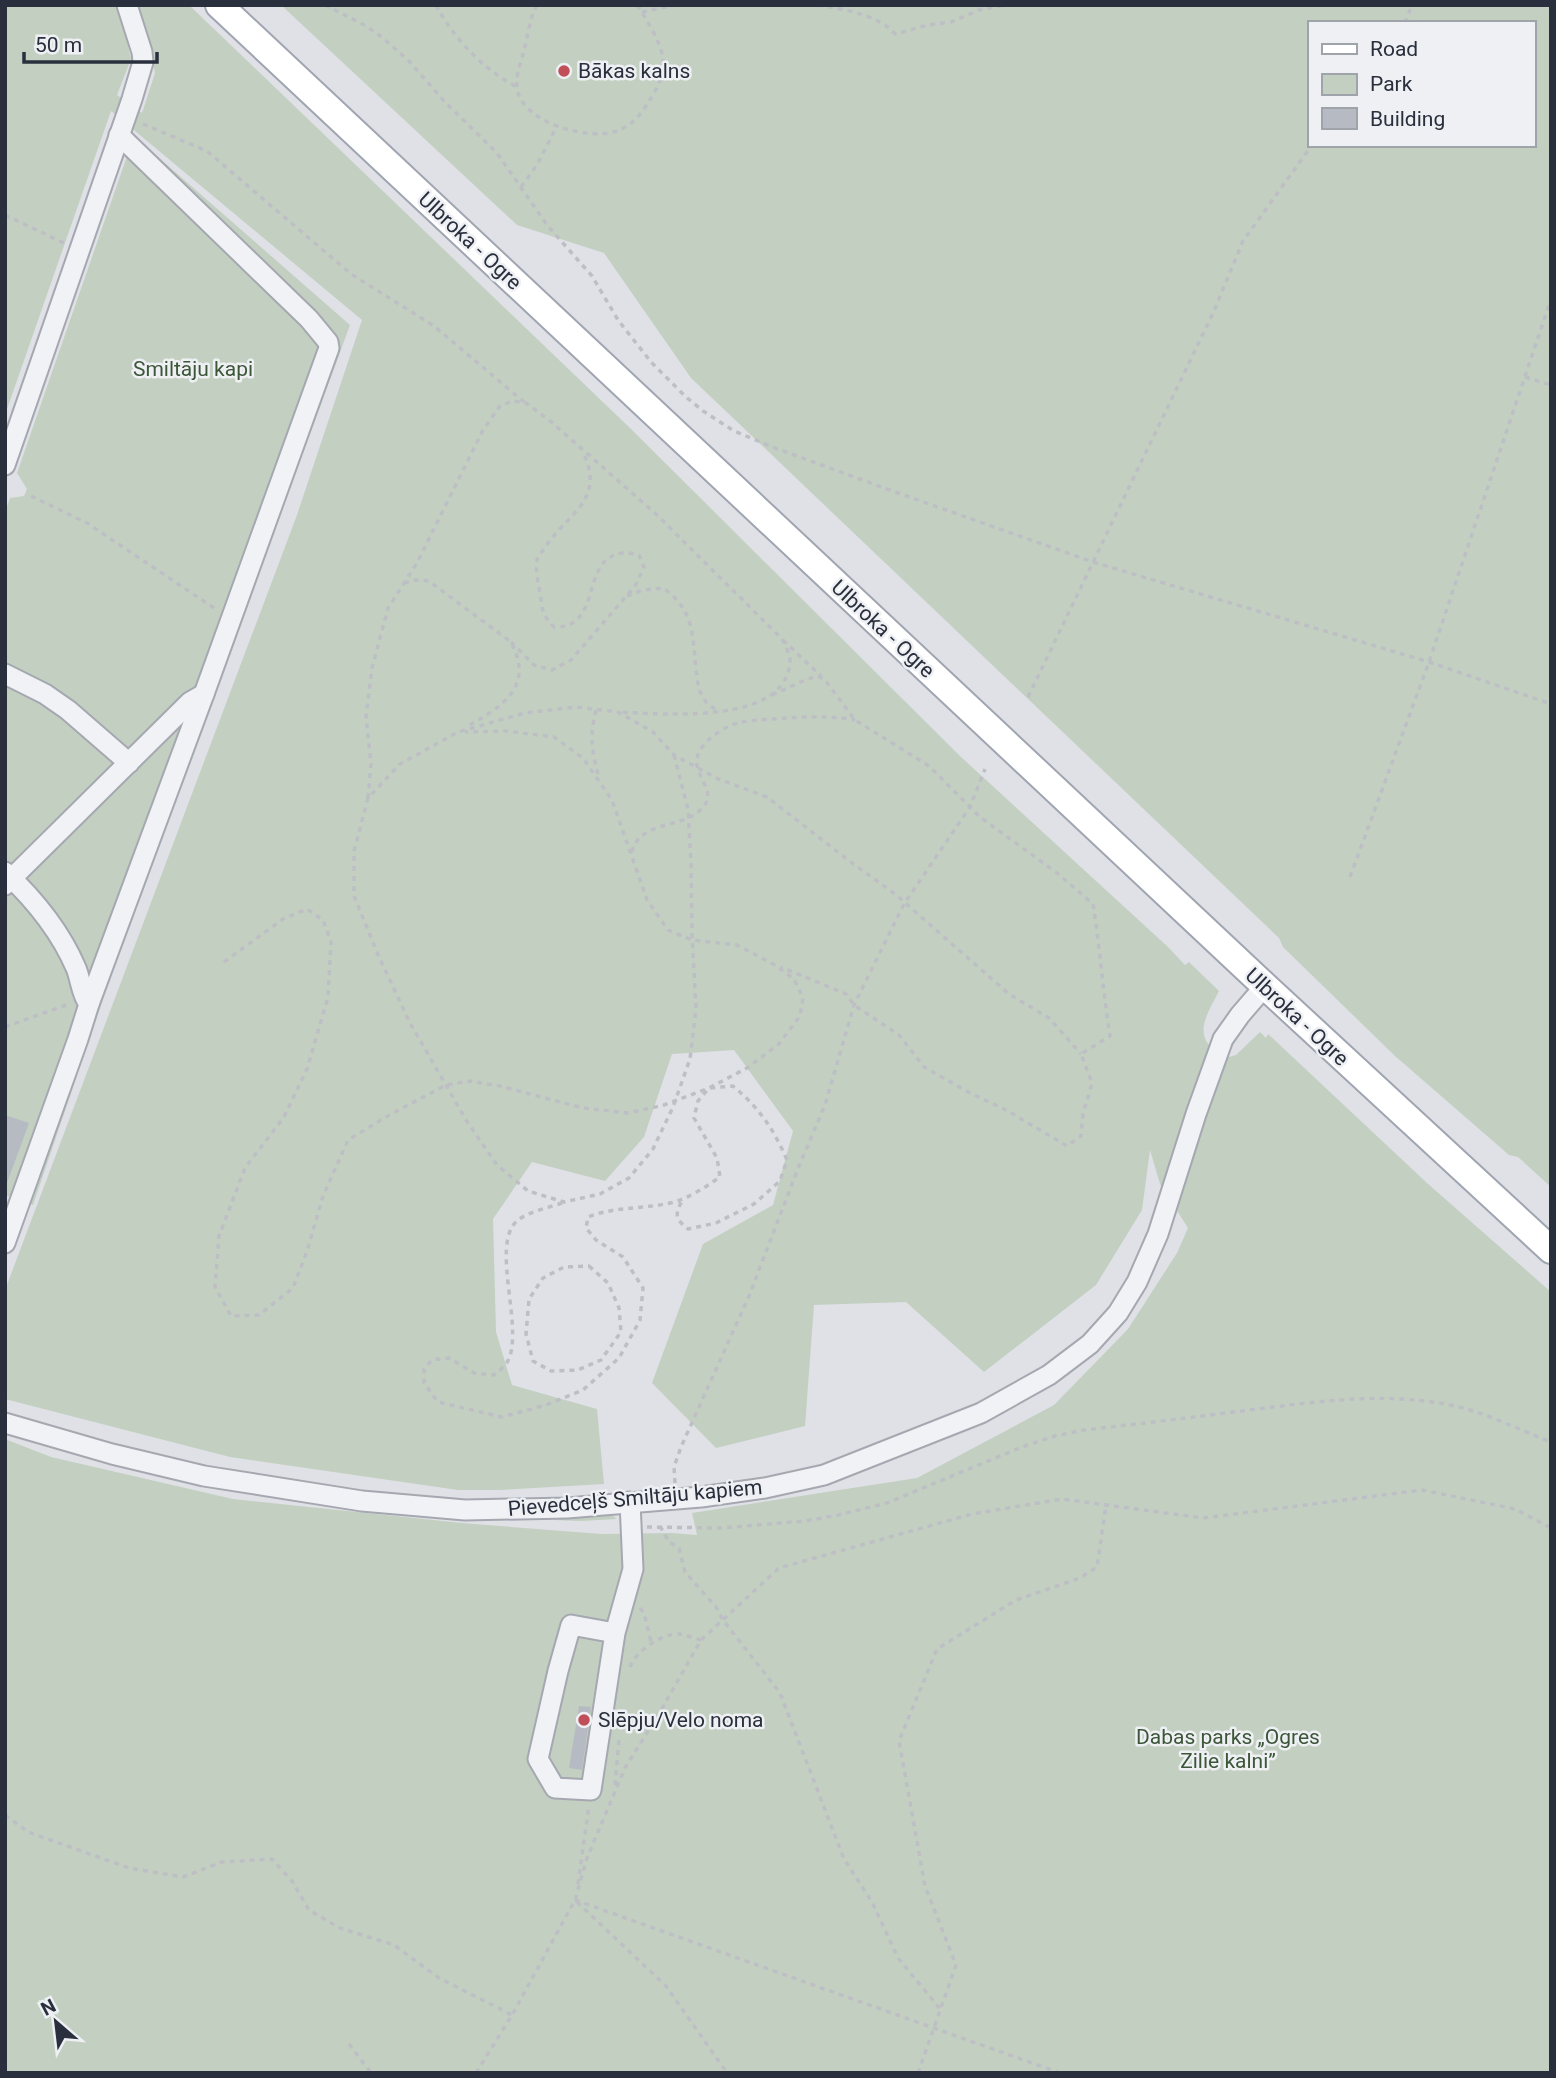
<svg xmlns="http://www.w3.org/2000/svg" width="1556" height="2078" viewBox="0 0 1556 2078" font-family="Roboto,sans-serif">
	<rect width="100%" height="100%" fill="#dfe1e6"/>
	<!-- green -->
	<g fill="#c3d0c1" fill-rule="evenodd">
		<path d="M5,5h114l12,54 -14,36 25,18 13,-40 -17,-68h51l442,424 330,328 207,190 17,18 4,-3 30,29c-15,29 -28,47 6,67l11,-3 24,-23 6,6 2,-4 159,149 124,109v781h-1546v-634l46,18 182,42 229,24 139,11 71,-1 25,2 -5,-22 225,-35 137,-73 74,-76 49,-76 11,-25 -28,-44 -10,-34 -8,60 -46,75 -112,87 -78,-70 -92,3 -9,121 -89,22 -64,-65 51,-139 70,-39 20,-74 -59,-81 -62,4 -28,83 -39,44 -73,-19 -39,57 3,113 16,53 85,24 7,75 -104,6h-42l-228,-33 -225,-58v-109l292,-775 65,-195 -251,-209 -106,304z"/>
		<path d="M281,5h1270v1182l-33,-30 -9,-2 -114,-99 -112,-109 -4,-9 -588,-560 -87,-125 -87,-28zM1309,23h224v122h-224z"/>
		<polygon points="134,136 350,325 114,967 33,1205 5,1195 5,512 10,498 24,496 27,489 17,473"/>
		<polygon points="608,1512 617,1519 581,1521 553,1520"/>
	</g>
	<!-- building -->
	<g fill="#b6bac3">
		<polygon points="5,1115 29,1123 7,1183 5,1183"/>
		<polygon points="579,1706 591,1707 582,1770 569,1768"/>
	</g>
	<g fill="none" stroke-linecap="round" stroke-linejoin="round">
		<!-- minor casing -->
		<g stroke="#a5a8b0" stroke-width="23">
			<g id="minor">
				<polyline points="5,465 132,99 143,62 142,52 127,5"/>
				<polyline points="5,674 45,694 68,710 129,763"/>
				<path d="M5,872c30,28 55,59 71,96 5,12 5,26 13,36l-11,35 -73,204"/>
				<polyline points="5,885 190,702 204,694"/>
				<polyline points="89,1004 204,694 329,348 328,342 309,319 119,135"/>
				<polyline points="5,1423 112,1454 204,1476 362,1501 465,1510 567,1508 701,1497 765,1488 824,1475 981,1413 1049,1375 1090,1344 1118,1313 1137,1282 1158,1234 1196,1114 1223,1039 1240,1015 1265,986"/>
				<polyline points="615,1633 571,1625 558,1671 538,1759 555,1788 591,1790 615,1633 633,1569 630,1502"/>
			</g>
		</g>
		<!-- major casing -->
		<g stroke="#9fa5b1" stroke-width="30">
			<polyline id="major" points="219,5 1265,986 1551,1250"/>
		</g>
		<!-- path -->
		<g stroke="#bdbfc5" stroke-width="3.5" stroke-dasharray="5 5" stroke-linecap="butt">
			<polyline points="325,5 366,26 383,38 409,61 444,101 497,153 547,225 592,276 618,320 651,362 686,397 703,411 734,431 775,448 898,493 1093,562 1429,662 1551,704"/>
			<path d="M436,5c17,33 48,65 81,82"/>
			<path d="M537,5c-8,14 -9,31 -13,46 -4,14 -10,28 -6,42 10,31 71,48 99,38 15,-5 26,-19 34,-33 7,-11 14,-25 12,-40 -2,-15 -17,-40 -26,-53"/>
			<path d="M818,5c22,4 46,7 65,19 6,3 8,7 13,10l32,-9 23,-3 28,-12 26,-5"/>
			<polyline points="1015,5 1067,5"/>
			<polyline points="642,12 675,5"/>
			<polyline points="1405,23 1412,5"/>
			<polyline points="143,124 207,151 351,274 434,326 524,402"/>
			<polyline points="521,187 537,165 557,126"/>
			<polyline points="5,215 64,243"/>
			<polyline points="1525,377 1551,385"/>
			<polyline points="31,496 87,523 217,610"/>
			<path d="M404,583l11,-3 14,1 82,61c24,45 -9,65 -45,85"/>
			<path d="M627,596l16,-6 20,-2c34,23 29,53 34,89 1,9 3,18 9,25 3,4 9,7 14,9"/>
			<polyline points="783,640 821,676"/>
			<path d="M511,642l23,23 18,5 19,-10 64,-74 9,-19 -5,-12c-5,-1 -12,-3 -17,-2 -43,6 -18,75 -68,74 -12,-12 -12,-18 -14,-35 -2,-9 -5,-24 -3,-32 1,-5 7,-10 9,-14 22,-33 60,-46 37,-94"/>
			<path d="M772,695l33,-15 13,-4 7,4 30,40 74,46 51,51 77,56 36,31c7,44 10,88 17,132l-29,18 11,29 -9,31 -2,22 -14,10 -61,-36 -36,-17 -46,-26 -25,-32 -45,-30 -8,-11 -65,-27"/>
			<polyline points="1028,697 1214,311 1243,241 1312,145"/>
			<path d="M596,710c-7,27 -4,42 3,68"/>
			<polyline points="674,755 688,809 691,864 692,933 696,1009 690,1059 673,1107 653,1149 629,1178 600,1194 564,1202 528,1191 497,1165 466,1120 410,1023 379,957 354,896 354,851 368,798 400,764 458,732 525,713 576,707 618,712 653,732 674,755 716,778 767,797 848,860 895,894 1009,994 1049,1018 1081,1054"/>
			<path d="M368,798l3,-34 -5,-47 6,-49 16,-60 29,-45 66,-133 17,-24 12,-5 14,2 23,17 107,94 126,125c3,6 7,14 8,20 0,67 -127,55 -170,53"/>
			<path d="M632,852c7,-30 46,-24 66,-40 24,-18 -5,-35 -1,-54 4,-17 28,-33 45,-36 10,-2 21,-2 32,-3 27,-2 54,-4 81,1"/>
			<polyline points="1350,877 1429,662 1551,299"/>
			<polyline points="224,962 283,919 307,909 323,920 331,942 328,997 307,1069 284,1117 245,1168 219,1236 215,1287 231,1316 259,1315 293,1288 307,1251 323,1196 348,1140 391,1114 446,1085 470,1081 500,1086 583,1108 628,1113 664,1105 709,1088 747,1068 779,1044 800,1016 803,998 794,979 775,965 737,945 692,940 668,930 647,900 612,800 583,758 554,737 506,731 465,732"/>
			<polyline points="5,1027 69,1004"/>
			<path d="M562,1203c-14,5 -33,8 -45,18 -28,24 10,114 -11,143 -3,4 -8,7 -12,11l-20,-2 -25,-15 -17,2 -8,9v14l14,19 64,15 44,-12 37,-15 36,-32 21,-38 3,-32 -20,-31 -27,-17 -10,-12 2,-11c25,-10 51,-8 77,-13 20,-3 39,-16 55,-27l-3,-19 -23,-40 4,-17 11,-13 24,-2c27,23 40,42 54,74l-7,21 -26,23 -38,19 -28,6c-15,-12 -12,-15 -5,-31"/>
			<polygon points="589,1266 608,1283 619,1308 621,1332 601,1360 578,1370 551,1371 533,1361 526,1334 529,1299 543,1278 564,1267"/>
			<polyline points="675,1483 674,1467 681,1447 749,1296 799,1166 825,1105 854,1005 904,904 970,807 985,769"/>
			<polyline points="660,1526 669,1542 679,1548 685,1572 716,1607 723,1620 780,1693 844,1859 872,1902 898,1958 941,2010"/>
			<path d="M647,1527l74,1 84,-7 33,-6 49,-12 135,-56 33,-11 29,-6c55,-6 110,-13 165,-20 65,-8 131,-18 196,-6 36,6 72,25 106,38"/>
			<polyline points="640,1608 644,1613 651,1642"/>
			<path d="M630,1667c6,-16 32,-34 49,-33 7,1 15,4 22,6"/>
			<polyline points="621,1729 624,1709"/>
			<polyline points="615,1785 619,1740"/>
			<polyline points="5,1815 28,1832 129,1868 183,1877 222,1862 272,1859 292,1881 309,1910 340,1928 394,1945 439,1978 512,2015"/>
			<polyline points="578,1884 589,1805"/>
			<polyline points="575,1900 1060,2073"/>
			<polyline points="577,1902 666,1986 727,2073"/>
			<polyline points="349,2044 371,2073"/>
			<polyline points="476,2073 512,2015 575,1900 587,1858 625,1768 660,1712 701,1640 779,1568 972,1514 1062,1499 1203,1518 1422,1490 1515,1509 1551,1528"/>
			<polyline points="918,2073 956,1965 925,1886 899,1741 937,1649 1016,1600 1080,1578 1097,1567 1106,1505"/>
		</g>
		<!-- minor -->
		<use href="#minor" stroke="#f1f2f5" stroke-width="19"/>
		<!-- major -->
		<use href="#major" stroke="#fff" stroke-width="26"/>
	</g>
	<!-- markers -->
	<g fill="#c04f59" stroke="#eef0f4" stroke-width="2.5">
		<circle cx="564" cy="71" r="7"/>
		<circle cx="584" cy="1720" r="7"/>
	</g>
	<g text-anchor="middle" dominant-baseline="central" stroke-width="5" stroke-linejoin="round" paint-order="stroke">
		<!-- poi labels -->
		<g font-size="21" fill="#292f3c" stroke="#eef0f4" text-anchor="start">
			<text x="578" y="71">Bākas kalns</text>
			<text x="598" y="1720">Slēpju/Velo noma</text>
		</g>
		<!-- street labels -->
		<g font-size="21" fill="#292f3c" stroke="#eef0f4">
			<text transform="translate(470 241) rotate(43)">Ulbroka - Ogre</text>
			<text transform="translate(883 629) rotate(43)">Ulbroka - Ogre</text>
			<text transform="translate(1297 1017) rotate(43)">Ulbroka - Ogre</text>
			<text transform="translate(635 1498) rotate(-5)">Pievedceļš Smiltāju kapiem</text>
		</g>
		<!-- park labels -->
		<g font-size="21" fill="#3c5638" stroke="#eef0f4">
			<text x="193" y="369">Smiltāju kapi</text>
			<text x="1228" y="1737">Dabas parks „Ogres<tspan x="1228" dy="24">Zilie kalni”</tspan></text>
		</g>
	</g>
	<!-- border -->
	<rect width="1556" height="2078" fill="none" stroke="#292f3c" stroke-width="14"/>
	<!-- legend -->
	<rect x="1308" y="21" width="228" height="126" fill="#eef0f4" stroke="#9fa3aa" stroke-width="2"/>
	<rect x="1322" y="44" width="35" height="10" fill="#ffffff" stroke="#9fa3aa" stroke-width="2"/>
	<text x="1370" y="56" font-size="21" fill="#292f3c">Road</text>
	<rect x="1322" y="74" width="35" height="21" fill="#c3d0c1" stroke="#9fa3aa" stroke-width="2"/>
	<text x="1370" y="91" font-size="21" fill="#292f3c">Park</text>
	<rect x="1322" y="108" width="35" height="21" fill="#b6bac3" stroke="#9fa3aa" stroke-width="2"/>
	<text x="1370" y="126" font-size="21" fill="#292f3c">Building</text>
	<!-- north arrow -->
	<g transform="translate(56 2022) rotate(332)" stroke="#eef0f4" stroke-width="5" paint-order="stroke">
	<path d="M0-5L12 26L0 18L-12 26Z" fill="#292f3c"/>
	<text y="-10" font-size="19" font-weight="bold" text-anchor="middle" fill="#292f3c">N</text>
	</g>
	<!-- scale -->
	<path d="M24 52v10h133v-10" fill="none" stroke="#292f3c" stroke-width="3.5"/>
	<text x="35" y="52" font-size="21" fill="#292f3c" stroke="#eef0f4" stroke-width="5" paint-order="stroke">50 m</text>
</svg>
